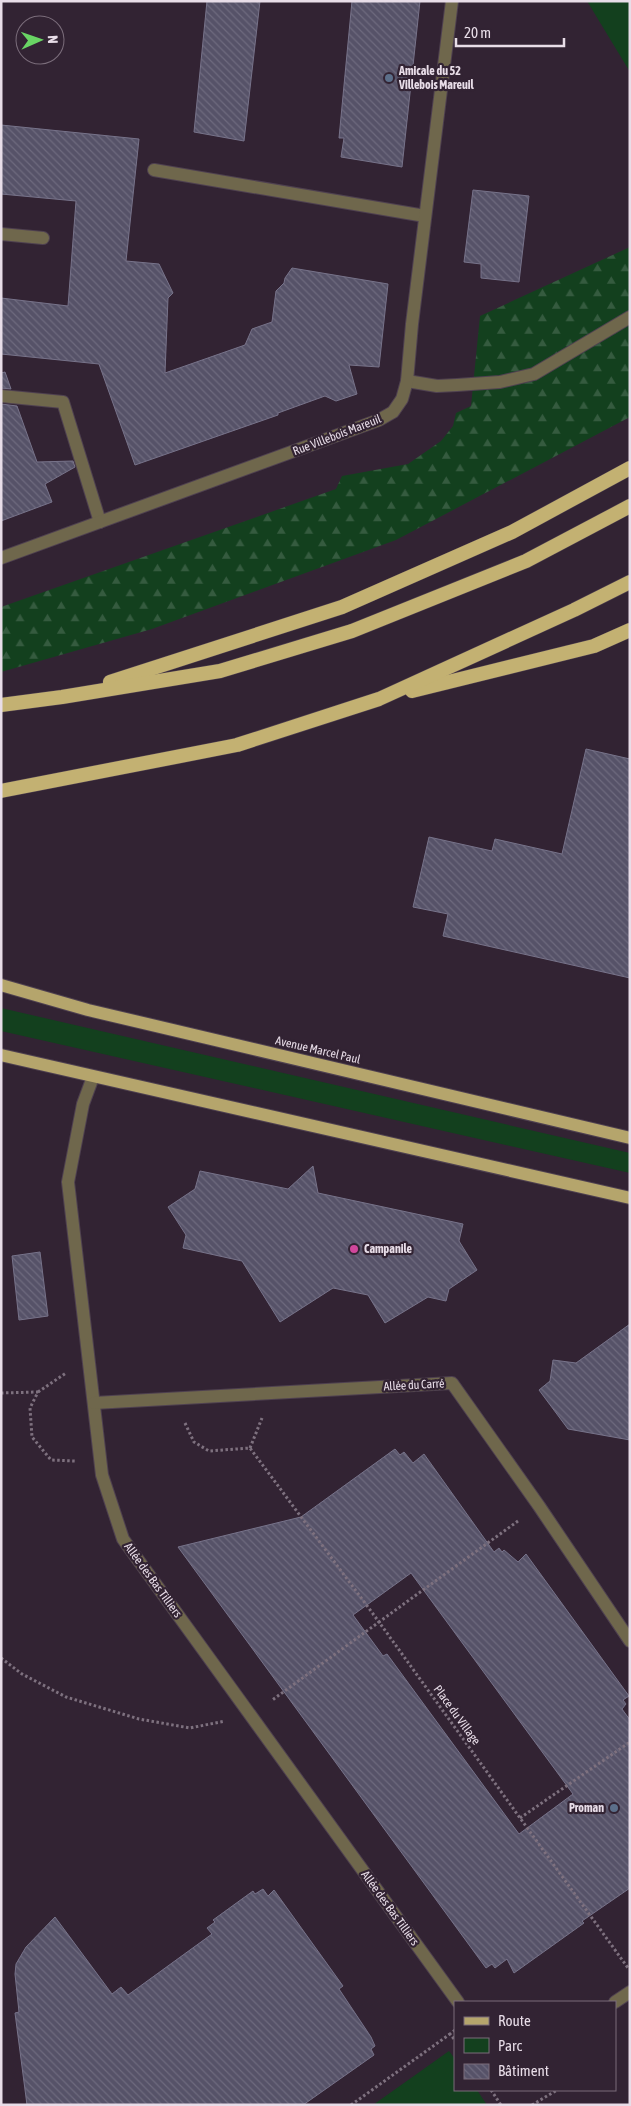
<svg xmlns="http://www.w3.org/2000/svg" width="631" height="2106" viewBox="0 0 631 2106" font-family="'Asap Condensed',sans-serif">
	<defs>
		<pattern id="forest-firs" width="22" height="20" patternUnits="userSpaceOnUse" patternTransform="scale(1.25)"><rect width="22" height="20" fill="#13401e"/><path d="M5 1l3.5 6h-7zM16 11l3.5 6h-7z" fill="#355b3f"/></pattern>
		<pattern id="building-back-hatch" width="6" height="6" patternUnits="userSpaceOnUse" patternTransform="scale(1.25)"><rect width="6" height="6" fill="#565268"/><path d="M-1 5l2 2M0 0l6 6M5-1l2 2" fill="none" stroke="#6e6a7e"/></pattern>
	</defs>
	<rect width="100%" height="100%" fill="#322333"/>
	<!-- green -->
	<g fill="#13401e">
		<polygon points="587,1 630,1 630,72"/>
		<polygon points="1,1008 630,1153 630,1173 1,1031"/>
		<polygon points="449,2051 455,2059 455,2090 477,2090 487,2105 373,2105"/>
	</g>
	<!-- forest -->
	<polygon fill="url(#forest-firs)" points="630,247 630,417 396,540 152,629 1,672 1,607 336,489 342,476 408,464 441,441 453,426 456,413 471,406 480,316"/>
	<!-- building -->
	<g fill="url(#building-back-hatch)" stroke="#77738a" fill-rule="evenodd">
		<polygon points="207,1 260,1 244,141 194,132"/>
		<polygon points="352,1 420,1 402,167 341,157 344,138 339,138"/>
		<polygon points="1,125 139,139 126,261 159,264 173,293 168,298 165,373 245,345 252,329 272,322 276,291 284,283 285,278 292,268 388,284 379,367 349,365 357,394 336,401 325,396 278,413 278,415 135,465 99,364 1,354 1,298 68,306 76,201 1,194"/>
		<polygon points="473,190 529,196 519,282 481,278 481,264 464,262"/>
		<polygon points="5,372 11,389 1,388 1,373"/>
		<polygon points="1,404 17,406 37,462 73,461 75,467 45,484 52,502 1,521"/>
		<polygon points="586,749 630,759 630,978 443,936 448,914 413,907 429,837 492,851 495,839 562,854"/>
		<polygon points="313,1166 318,1193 463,1224 459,1241 477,1270 449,1289 446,1301 428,1297 385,1323 368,1295 333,1288 280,1322 242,1261 183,1248 186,1235 168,1207 195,1189 200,1171 288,1189"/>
		<polygon points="40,1252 48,1316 19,1320 12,1256"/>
		<polygon points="630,1324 630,1440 568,1429 539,1390 550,1381 553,1360 576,1363"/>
		<path d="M395,1449l5,6 4,-3 9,11 11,-9 70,98 5,-4 3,4 2,-2 14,12 8,-8 103,142 -6,4 3,4 -4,5 8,11v168l-48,33 2,2 -70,50 -7,-14 -12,9 -3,-4 -6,4 -308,-421 123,-30zM411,1573l162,221 -54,40 -132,-180 -4,2 -30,-41z"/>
		<polygon points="263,1889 268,1896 274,1890 343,1986 339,1989 371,2037 375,2046 371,2049 374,2055 303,2105 27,2105 15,2013 19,2012 15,1974 16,1964 26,1947 55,1917 112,1994 121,1987 128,1995 212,1934 207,1928 215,1922 213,1920 253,1891 255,1894"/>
	</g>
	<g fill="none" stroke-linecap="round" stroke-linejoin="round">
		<!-- service casing -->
		<g stroke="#4f4150" stroke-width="14">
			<g id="service">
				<polyline points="154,170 425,216"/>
				<polyline points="407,381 437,386 457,385 500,382 534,374 630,317"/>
				<polyline points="1,396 63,402 100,522"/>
			</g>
		</g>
		<!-- minor casing -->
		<g stroke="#4f4150" stroke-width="14">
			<g id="minor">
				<polyline points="1,234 43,238"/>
				<polyline points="1,558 379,420 393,412 402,399 407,381 412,324 452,1"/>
				<polyline points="93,1077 83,1104 68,1182 102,1475 123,1539 458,2002"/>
				<polyline points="94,1403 452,1383 539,1506 630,1641"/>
				<polyline points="615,2002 630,1992"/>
			</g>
		</g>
		<!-- primary casing -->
		<g stroke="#4f4150" stroke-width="14">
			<g id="primary">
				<polyline points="1,985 88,1010 630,1138"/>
				<polyline points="1,1055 630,1198"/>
			</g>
		</g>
		<!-- trunk casing -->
		<g stroke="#4f4150" stroke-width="15">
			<g id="trunk">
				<polyline points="110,682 342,607 512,532 630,468"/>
				<polyline points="412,691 594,646 630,630"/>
				<polyline points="1,705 62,697 220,671 352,631 526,561 630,506"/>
				<polyline points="1,791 237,745 379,699 574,610 630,582"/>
			</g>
		</g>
		<!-- path -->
		<g stroke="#7e717f" stroke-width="3" stroke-dasharray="2.5 2.5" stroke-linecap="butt">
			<polyline points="38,1392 66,1373"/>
			<polyline points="1,1393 38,1392 30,1408 32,1437 51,1460 75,1461"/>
			<polyline points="185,1423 194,1442 209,1451 250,1448 379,1622 271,1701"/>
			<polyline points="250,1448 262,1418"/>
			<polyline points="518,1521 379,1622 628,1968"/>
			<polyline points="1,1658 22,1674 66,1697 139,1719 190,1728 225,1721"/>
			<polyline points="520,1818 630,1742"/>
			<polyline points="455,2030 450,2034 455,2040"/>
			<polyline points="491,2090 501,2105"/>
			<polyline points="351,2105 450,2034"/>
			<polyline points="532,2105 557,2090"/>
		</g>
		<!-- service -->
		<use href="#service" stroke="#6f674c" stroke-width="12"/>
		<!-- minor -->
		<use href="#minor" stroke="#6f674c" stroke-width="12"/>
		<!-- primary -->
		<use href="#primary" stroke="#b5a56c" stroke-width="12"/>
		<!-- trunk -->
		<use href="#trunk" stroke="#c3b172" stroke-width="14"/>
	</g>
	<!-- markers -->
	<g fill="#5c6f8a" stroke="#322333" stroke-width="2">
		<circle cx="389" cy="78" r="5"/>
		<circle cx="614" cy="1808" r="5"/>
	</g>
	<circle fill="#d1479c" stroke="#322333" stroke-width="2" cx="354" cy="1249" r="5"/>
	<g text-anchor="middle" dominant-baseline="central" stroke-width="4.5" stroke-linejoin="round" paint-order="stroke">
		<!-- poi labels -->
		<g font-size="12" font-weight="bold" fill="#e8dde8" stroke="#322333" text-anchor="start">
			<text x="399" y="71">Amicale du 52<tspan x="399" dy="14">Villebois Mareuil</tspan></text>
			<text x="364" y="1249">Campanile</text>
			<text x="604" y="1808" text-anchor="end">Proman</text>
		</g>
		<!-- street labels -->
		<g font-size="12" fill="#e8dde8" stroke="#322333">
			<text transform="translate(337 435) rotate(-21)">Rue Villebois Mareuil</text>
			<text transform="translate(318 1050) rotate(13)">Avenue Marcel Paul</text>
			<text transform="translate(414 1385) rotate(-3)">Allée du Carré</text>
			<text transform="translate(153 1580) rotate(54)">Allée des Bas Tilliers</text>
			<text transform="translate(457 1715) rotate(54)">Place du Village</text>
			<text transform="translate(390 1908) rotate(54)">Allée des Bas Tilliers</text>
		</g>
	</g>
	<!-- border -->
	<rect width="631" height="2106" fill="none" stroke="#e8dde8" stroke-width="5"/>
	<!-- legend -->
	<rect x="454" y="2001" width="162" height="90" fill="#322333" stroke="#7b6d7b"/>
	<rect x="464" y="2017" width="25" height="8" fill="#b5a56c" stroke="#7b6d7b"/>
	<text x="498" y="2026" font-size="15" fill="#e8dde8">Route</text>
	<rect x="464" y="2038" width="25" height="15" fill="#13401e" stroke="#7b6d7b"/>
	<text x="498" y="2051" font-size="15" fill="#e8dde8">Parc</text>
	<rect x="464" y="2064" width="25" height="15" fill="url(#building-back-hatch)" stroke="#7b6d7b"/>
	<text x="498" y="2076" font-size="15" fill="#e8dde8">Bâtiment</text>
	<!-- north arrow -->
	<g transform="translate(40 40) rotate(88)"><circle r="24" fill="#322333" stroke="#7b6d7b"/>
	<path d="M0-4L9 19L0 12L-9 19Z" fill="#69d464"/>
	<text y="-8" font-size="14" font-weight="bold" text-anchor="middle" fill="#e8dde8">N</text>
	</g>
	<!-- scale -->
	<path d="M456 38v8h108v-8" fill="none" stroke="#e8dde8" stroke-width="2.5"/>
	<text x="464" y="38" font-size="15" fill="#e8dde8" stroke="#322333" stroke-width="4" paint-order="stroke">20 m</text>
</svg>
